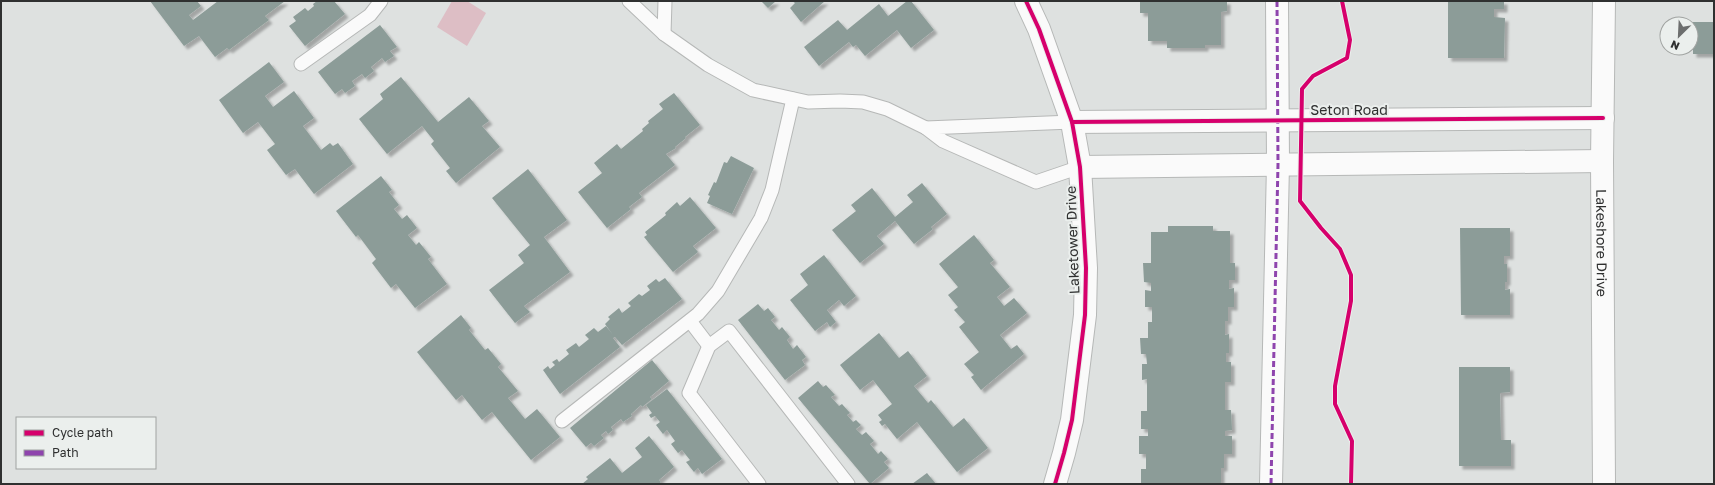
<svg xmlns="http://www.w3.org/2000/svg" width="1715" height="485" viewBox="0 0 1715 485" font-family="'Golos Text',sans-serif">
	<defs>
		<filter id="shadow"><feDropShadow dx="3.5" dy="3.5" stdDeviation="1" flood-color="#0004"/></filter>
	</defs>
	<rect width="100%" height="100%" fill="#dee1e0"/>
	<!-- green -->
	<polygon fill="#ddbec5" points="452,1 467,1 486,13 467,46 437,27"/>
	<!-- building -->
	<g fill="#8c9c98" filter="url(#shadow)">
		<polygon points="150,1 197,1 201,6 189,15 193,20 218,1 285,1 265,16 269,20 229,50 227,48 215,57 199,36 184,46"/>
		<polygon points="317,1 334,1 345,14 305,46 289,26 296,21 293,17 305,8 308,11 314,6 313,4"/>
		<polygon points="761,1 776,1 768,8"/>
		<polygon points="792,1 825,1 801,22 790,8 795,3"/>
		<polygon points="907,1 911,1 934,30 911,48 897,30 865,56 856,45 853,47 849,42 819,66 804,47 838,20 847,30 879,4 888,16"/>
		<polygon points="1140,1 1227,1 1227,11 1221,12 1221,45 1205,45 1205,48 1167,48 1167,41 1148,41 1148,13 1140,13"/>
		<polygon points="1448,1 1504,1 1504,9 1494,9 1494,17 1505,18 1504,58 1448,58"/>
		<rect x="1693" y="22" width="21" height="32"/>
		<polygon points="380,25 397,47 390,51 394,56 385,62 382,58 371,67 374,71 365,78 362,74 352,81 355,86 345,93 342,89 335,94 318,72"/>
		<polygon points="269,62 284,82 265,96 273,107 294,91 314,118 303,126 321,150 330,143 333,146 338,143 353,164 314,194 295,169 286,175 267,150 275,144 258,122 243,133 219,100"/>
		<polygon points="401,77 438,122 469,97 489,121 482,126 500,147 456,183 446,171 450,168 431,144 434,141 422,126 387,154 359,119 383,99 380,94"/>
		<polygon points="674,93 700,125 685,137 686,138 675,147 676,148 666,154 675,165 639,193 642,197 629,207 631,209 607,228 578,192 602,173 594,163 617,144 621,149 643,131 642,129 649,123 648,121 663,109 659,104"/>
		<polygon points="731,156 754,168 732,214 707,203 710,196 708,195 714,182 716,183 724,162 727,163"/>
		<polygon points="528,169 567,220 544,237 570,272 524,306 530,312 515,323 489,290 524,263 518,255 530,245 492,198"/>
		<polygon points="381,176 392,190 389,192 399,205 394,209 402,219 407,215 417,228 408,235 416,245 419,242 431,257 428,259 447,284 415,308 396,284 391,288 372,263 376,259 358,235 356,237 336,211"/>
		<polygon points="922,183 947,214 931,227 933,229 914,244 895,221 877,236 884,244 860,263 832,230 856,211 851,205 872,188 895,217 913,202 907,195"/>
		<polygon points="690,197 716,228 693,246 698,252 673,272 644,237 647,235 645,232 666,215 665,213 677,202 680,206"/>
		<polygon points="1168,226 1213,226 1213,231 1230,231 1230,263 1235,263 1235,280 1229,280 1229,289 1234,288 1234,307 1228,307 1228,321 1225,321 1225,335 1229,334 1229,353 1226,353 1226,362 1231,362 1231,382 1225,382 1225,410 1231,410 1232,430 1225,431 1225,436 1232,436 1232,454 1224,454 1224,468 1221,468 1221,484 1141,484 1141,469 1146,469 1146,454 1139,454 1139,436 1148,436 1148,429 1141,429 1141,411 1147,411 1147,379 1142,380 1142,364 1147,364 1146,354 1141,354 1140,338 1148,338 1148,322 1152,322 1152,307 1145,307 1145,290 1151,291 1151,283 1144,282 1143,263 1151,263 1151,232 1168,232"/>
		<polygon points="1460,228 1510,228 1510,256 1504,256 1504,264 1507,264 1507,282 1505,282 1505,290 1510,289 1510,315 1461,315"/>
		<polygon points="974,235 994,260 990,263 1010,287 997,297 1004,306 1014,298 1027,313 1000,335 1011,349 1017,345 1024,354 981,390 971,377 974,375 964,364 979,352 959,327 965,322 954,310 958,307 948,295 958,287 939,264"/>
		<polygon points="824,255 856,296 844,306 839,300 827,310 836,322 830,327 827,322 815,331 790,300 808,285 800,274"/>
		<polygon points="665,278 682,299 622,345 615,337 613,338 620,347 560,394 543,370 548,366 550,369 555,365 552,362 557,359 559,362 569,354 566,350 576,343 579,347 589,339 585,335 594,328 598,332 606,326 613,335 605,324 610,319 608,317 619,308 622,313 631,306 628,303 639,294 642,296 650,290 647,286 656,279 659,282"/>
		<polygon points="758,304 764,311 768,308 775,317 771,320 779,330 782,327 790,337 787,340 793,349 797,345 806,357 802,360 805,365 785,380 738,320"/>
		<polygon points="461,315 471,328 469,330 485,350 488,348 501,364 498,367 518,391 508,398 525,419 537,409 560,437 531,460 492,412 482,420 462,395 456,400 417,352"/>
		<polygon points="879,333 899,358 908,351 927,376 914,386 928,403 931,400 953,427 964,418 988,448 957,472 917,422 897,439 885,424 882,426 879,422 882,420 878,415 892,404 873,380 860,390 840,365"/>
		<polygon points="652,360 669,381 650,397 652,399 642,407 641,405 631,414 632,416 623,422 621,419 611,427 613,430 608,434 606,431 601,435 604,438 594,446 591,443 586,447 570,428"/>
		<polygon points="1459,367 1510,367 1510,392 1500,393 1501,440 1511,440 1511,466 1459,466"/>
		<polygon points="818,381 823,387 826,385 835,395 831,397 839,406 842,404 850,413 847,415 853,422 856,420 861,425 856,429 862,435 866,432 874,441 870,444 878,454 881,451 888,459 884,462 889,468 870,484 798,398"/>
		<polygon points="667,389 722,459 702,474 698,468 694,472 686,462 690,460 682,450 678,453 671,444 675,441 667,430 663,434 656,425 660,422 655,416 651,418 649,415 652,413 646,405"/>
		<polygon points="649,436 674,467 659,480 661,482 659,484 582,484 588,479 586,477 610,458 622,473 642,457 635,448"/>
		<polygon points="927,473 936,484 912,484"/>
	</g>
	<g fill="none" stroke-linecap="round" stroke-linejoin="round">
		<!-- service casing -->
		<g stroke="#b6b8b7" stroke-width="15">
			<g id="service">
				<polyline points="629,1 664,34 708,65 753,90 808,102 840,101 863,102 887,109 926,128"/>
				<polyline points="664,34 665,1"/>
				<polyline points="301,64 370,15 381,1"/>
				<polyline points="1072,122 926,128 943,141 1036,182 1080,167"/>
				<polyline points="690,321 709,346"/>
				<polyline points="562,421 698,314 718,291 761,218 772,190 793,99"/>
				<polyline points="759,484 689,393 709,346 729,331 848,484"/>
			</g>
		</g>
		<!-- minor casing -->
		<g stroke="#b6b8b7" stroke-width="24">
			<g id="minor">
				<polyline points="1026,1 1039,29 1072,122 1080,167 1086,268 1085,315 1072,420 1064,453 1055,484"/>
				<path id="s1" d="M1604,1l-2,160 2,323"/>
				<polyline points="1072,122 1603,118"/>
				<polyline points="1080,167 1602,161"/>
				<polyline points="1271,484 1278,164 1277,1"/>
			</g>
		</g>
		<!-- service -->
		<use href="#service" stroke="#fafafa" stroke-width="13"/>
		<!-- minor -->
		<use href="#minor" stroke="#fafafa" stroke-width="22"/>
		<!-- quiet -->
		<polyline stroke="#8e44ad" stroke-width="3" stroke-dasharray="6 3" stroke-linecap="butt" points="1271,484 1278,164 1277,1"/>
		<!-- cycleway casing -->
		<g stroke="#ebefed" stroke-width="6">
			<g id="cycleway">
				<polyline points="1026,1 1039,29 1072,122 1080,167 1086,268 1085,315 1072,420 1064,453 1055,484"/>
				<polyline points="1342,1 1350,40 1347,58 1313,76 1302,89 1300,201 1321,228 1340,249 1351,275 1351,301 1335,386 1335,404 1352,441 1351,484"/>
				<polyline points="1072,122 1603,118"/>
			</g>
		</g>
		<!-- cycleway -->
		<use href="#cycleway" stroke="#d6006c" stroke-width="4"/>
	</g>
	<g text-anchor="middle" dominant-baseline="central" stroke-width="4" stroke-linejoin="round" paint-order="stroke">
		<!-- street labels -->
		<g font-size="14" fill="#2f3030" stroke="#ebefed">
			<text x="1349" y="109">Seton Road</text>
			<text transform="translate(1072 240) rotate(-92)">Laketower Drive</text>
			<text stroke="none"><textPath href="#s1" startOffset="242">Lakeshore Drive</textPath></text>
		</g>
	</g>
	<!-- border -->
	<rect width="1715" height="485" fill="none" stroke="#2f3030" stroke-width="4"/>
	<!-- legend -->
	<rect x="16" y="417" width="140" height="52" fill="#ebefed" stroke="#a0a3a1"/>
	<rect x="24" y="430" width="20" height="6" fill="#d6006c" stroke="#a0a3a1"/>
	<text x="52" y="437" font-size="12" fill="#2f3030">Cycle path</text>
	<rect x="24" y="450" width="20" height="6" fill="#8e44ad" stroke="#a0a3a1"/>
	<text x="52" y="457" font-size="12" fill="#2f3030">Path</text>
	<!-- north arrow -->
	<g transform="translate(1679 36) rotate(204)"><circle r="19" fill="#ebefed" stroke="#a0a3a1"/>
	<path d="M0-3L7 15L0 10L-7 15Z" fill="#6c6e6e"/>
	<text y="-6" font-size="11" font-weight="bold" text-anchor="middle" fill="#2f3030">N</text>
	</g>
</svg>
